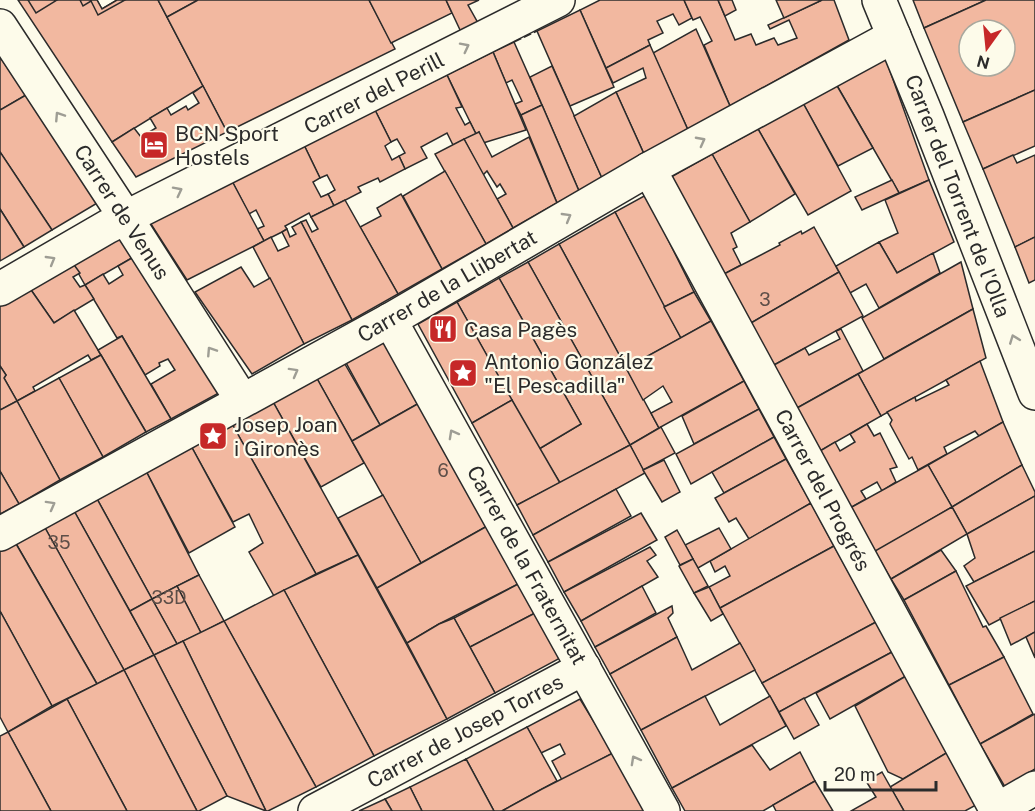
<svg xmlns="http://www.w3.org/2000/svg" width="1035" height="811" viewBox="0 0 1035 811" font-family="'Public Sans',sans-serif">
	<rect width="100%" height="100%" fill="#fdfbea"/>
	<!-- building -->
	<g fill="#f2b8a0" stroke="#2b2b2b" stroke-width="1.5" fill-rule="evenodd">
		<polygon points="18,0 97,0 102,9 117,0 158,0 203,86 112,142"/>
		<polygon points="28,0 57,0 36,13"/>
		<polygon points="80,0 97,0 102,9 117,0 125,0 98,15 91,1 83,6"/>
		<polygon points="158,0 198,0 167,17"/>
		<polygon points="198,0 369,0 395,49 227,132 167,17"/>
		<polygon points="369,0 446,0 452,13 391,43"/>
		<polygon points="446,0 479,0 468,5 478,23 461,32"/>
		<polygon points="600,0 684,0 692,18 679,25 673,14 657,21 663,33 648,40 650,45 606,68 580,10"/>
		<polygon points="684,0 718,0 735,40 751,34 756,45 774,38 778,45 797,38 789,20 770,29 768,25 822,0 834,0 849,40 730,106 704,45 712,41 700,17 693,20"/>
		<polygon points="718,0 732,0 736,10 725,16"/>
		<polygon points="776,0 822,0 784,18"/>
		<polygon points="913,0 986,0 924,28"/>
		<path d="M986,0h49v90l-72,32 -39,-94zM969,30h36v36h-36z"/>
		<polygon points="580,10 614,87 570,106 537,31"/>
		<polygon points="696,29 730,106 688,130 653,53"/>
		<polygon points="514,42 542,105 521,115 515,104 522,101 512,80 506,83 493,52"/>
		<polygon points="650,45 688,130 644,154 616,92 646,78 643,68 613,83 606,68"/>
		<polygon points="493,52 526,130 483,143 479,132 476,134 447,75"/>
		<polygon points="0,57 26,95 0,110"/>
		<polygon points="885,57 929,180 899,193 836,84"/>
		<polygon points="552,66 602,178 579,191 530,77"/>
		<polygon points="447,75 462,107 456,108 465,125 470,122 476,134 453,145 447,133 421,147 427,158 405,169 399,156 405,153 397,139 391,142 375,110"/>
		<polygon points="836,84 873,148 838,166 803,103"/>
		<polygon points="203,86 227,132 136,177 112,142 134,128 141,137 156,128 150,118 167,108 171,115 186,106 188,110 199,103 193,93"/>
		<polygon points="1035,90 1035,146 983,169 963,122"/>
		<polygon points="616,92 644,154 602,178 574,116"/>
		<polygon points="26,95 99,202 52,230 0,152 0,110"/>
		<polygon points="803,103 851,191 808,215 758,129"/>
		<polygon points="542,105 579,191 557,203 521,115"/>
		<polygon points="375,110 391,142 385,146 392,160 399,156 405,169 380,182 378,178 358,187 361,192 334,206 328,194 335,190 327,175 320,178 304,145"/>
		<polygon points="758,129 795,194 750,222 712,154"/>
		<polygon points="479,132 492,157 529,137 557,203 513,228 497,199 506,194 500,184 497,187 487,171 483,175 464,139"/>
		<polygon points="464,139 513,228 486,244 435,154"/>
		<polygon points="304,145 320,178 313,182 321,197 328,194 334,206 311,217 309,213 285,226 287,229 282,232 264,241 257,229 264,226 256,210 249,214 232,181"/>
		<polygon points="0,152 52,230 24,247 0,209"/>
		<polygon points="712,154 750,222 731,233 737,247 733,249 741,265 724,274 671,177"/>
		<polygon points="1013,155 1017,163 1035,155 1035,237 1015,247 983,169"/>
		<polygon points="445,171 486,244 442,269 403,196"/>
		<polygon points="892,180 899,193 862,210 855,197"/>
		<polygon points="929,180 954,242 897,273 879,242 898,233 885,200"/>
		<polygon points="232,181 264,241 187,280 149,221"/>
		<polygon points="401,194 442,269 398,294 360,227 381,216 377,208"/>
		<polygon points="646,195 694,292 664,307 615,212"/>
		<polygon points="345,200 398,294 352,320 301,222 306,220 312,232 318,229 311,217"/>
		<polygon points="0,209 24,247 0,261"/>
		<polygon points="615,212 681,338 626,368 559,244"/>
		<polygon points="301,222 352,320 304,344 253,247 271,237 278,251 289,246 282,232 287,229 290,237 296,234 292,227"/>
		<polygon points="814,227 839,272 751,323 724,274 780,245 779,243 801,231 802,234"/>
		<polygon points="122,235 137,255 85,285 72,262"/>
		<polygon points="1035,237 1035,280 1029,283 1015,247"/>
		<polygon points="879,242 897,273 933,253 940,273 879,308 866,284 850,293 836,266"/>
		<polygon points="559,244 659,428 630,445 528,262"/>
		<polygon points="137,255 228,388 171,419 151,384 175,370 168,359 159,363 160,366 145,375 122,336 117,338 85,285 103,274 109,284 123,275 118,266"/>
		<polygon points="72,262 80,273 73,277 80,287 85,285 94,299 54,323 29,287"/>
		<polygon points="528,262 630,445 560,483 539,449 581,424 499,278"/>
		<polygon points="961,262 973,309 884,359 862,318"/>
		<polygon points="241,267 254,287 270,278 304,344 252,374 195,292"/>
		<polygon points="839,272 863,316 774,365 751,323"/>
		<polygon points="499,278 581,424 539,449 457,302"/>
		<polygon points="29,287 54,323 74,310 101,355 91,360 88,355 33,387 35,391 17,401 4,378 6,375 0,366 0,304"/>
		<polygon points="694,292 711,321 681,338 664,307"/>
		<polygon points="457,302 512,400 472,423 418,324"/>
		<polygon points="973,309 986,358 881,416 858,374"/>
		<polygon points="711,321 744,381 659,428 651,413 672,402 663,386 643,400 626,368"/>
		<polygon points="841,329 863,371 797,408 774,365 805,348 809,355 840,339 836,331"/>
		<polygon points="122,336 171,419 146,432 98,350"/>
		<polygon points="385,339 421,402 380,425 344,359"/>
		<polygon points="101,355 146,432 103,457 59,378"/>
		<polygon points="342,359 380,425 352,441 315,375"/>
		<polygon points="980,361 1003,422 979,436 975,431 944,447 947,454 918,470 912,457 909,459 890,424 892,420 887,412 915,397 916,401 949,385 946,380"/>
		<polygon points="0,366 6,375 4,378 17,401 0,410"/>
		<polygon points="858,374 881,416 820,451 797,408"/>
		<polygon points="315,375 364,463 321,487 272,400"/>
		<polygon points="59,378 103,457 60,480 17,401"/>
		<polygon points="744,381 759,409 694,444 682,416"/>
		<polygon points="272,400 358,555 316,574 231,422"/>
		<polygon points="512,400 560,483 517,505 472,423"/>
		<polygon points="17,401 60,480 19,504 0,471 0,410"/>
		<polygon points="421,402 489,525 421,563 352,441"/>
		<polygon points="759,409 774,437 691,484 676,454"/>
		<polygon points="231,422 316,574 274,596 249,552 263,543 249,514 233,522 190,444"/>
		<polygon points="1003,422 1022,465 952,507 928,465"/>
		<polygon points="867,424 874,436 880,433 897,467 890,469 896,482 882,491 877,482 861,491 866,499 850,508 820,451 835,442 840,451 855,442 850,434"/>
		<polygon points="661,427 675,453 643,470 630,445"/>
		<polygon points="774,437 786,459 724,493 712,472"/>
		<polygon points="190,444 235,527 189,553 145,469"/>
		<polygon points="630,445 645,473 533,535 517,505"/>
		<polygon points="786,459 811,503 749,539 736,518 729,522 715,498"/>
		<polygon points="664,460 680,492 662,502 643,470"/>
		<polygon points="928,465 952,507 875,552 850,508"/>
		<polygon points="1022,465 1035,492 1035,496 967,534 952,507"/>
		<polygon points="145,469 199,575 152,599 96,497"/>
		<polygon points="0,471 19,504 0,514"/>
		<polygon points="616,489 631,516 548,562 533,535"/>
		<polygon points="383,495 421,563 377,588 338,518"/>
		<polygon points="1035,496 1035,551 974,582 964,566 975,558 967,534"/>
		<polygon points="96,497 152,599 130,611 73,509"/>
		<polygon points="811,503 834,546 720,608 709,587 730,576 725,566 715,572 710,561"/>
		<polygon points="952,507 967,534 891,579 875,551"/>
		<polygon points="73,509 154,655 124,670 44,526"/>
		<polygon points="641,513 657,540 564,592 548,562"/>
		<polygon points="489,525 522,582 439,624 407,643 377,588"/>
		<polygon points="44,526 124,670 97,684 15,542"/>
		<polygon points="719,528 731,549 698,568 685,545"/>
		<polygon points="677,530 693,559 680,565 665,537"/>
		<polygon points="15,542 97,684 52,706 0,611 0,550"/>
		<polygon points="834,546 876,622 762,683 720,608"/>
		<polygon points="650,547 656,555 647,561 658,577 581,621 564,592"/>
		<polygon points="941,550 956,571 904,600 891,579"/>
		<polygon points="1035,551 1035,601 989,625 966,586"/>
		<polygon points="358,555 447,719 374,756 284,590"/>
		<polygon points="693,559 708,586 694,593 679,566"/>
		<polygon points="956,571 983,627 986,626 1004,657 949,685 904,600"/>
		<polygon points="199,575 224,621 201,633 177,586"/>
		<polygon points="522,582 537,612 470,647 454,618"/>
		<polygon points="177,586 201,633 177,644 152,599"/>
		<polygon points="642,586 656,613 595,647 581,621"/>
		<polygon points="709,587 723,614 711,621 694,593"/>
		<polygon points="284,590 374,756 316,787 224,621"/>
		<polygon points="152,599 177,644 154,655 130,611"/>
		<polygon points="1035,601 1035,632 1011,645 1000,618"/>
		<polygon points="672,606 673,613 668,618 677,637 610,674 595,647"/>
		<polygon points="0,611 52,706 8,732 0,717"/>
		<polygon points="537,612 562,657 495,693 470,647"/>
		<polygon points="454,618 495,693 447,719 407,643 439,624"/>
		<polygon points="224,621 316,787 268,811 266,811 183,641"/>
		<polygon points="876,622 892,652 779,712 762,683"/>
		<polygon points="1035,632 1035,658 1026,637"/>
		<polygon points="677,637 692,670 740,643 755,670 641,730 610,674"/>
		<polygon points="183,641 266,811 227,796 154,655"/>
		<polygon points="892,652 906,676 830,719 816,693"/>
		<polygon points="154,655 227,796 199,811 197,811 124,670"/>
		<polygon points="1004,657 1033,714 980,744 949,685"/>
		<polygon points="124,670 197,811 127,811 67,699"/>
		<polygon points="906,676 948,752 903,779 888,772 855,706"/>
		<polygon points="705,696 720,725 770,696 786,726 672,788 641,730"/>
		<polygon points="804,698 819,725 794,739 779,712"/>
		<polygon points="67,699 127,811 51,811 8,732"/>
		<polygon points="580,699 613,753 562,780 552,761 565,754 560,744 541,753 527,727"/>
		<polygon points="1035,714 1035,769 1005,787 980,744"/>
		<polygon points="527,727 557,781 502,811 494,811 466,759"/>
		<polygon points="8,732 51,811 0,811 0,736"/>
		<polygon points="752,745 770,770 800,752 815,781 763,811 685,811 672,788"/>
		<polygon points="948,752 976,805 965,811 904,811 890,787"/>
		<polygon points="613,753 646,811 502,811 542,789"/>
		<polygon points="466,759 494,811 422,811 410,787"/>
		<polygon points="882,772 904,811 851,811 876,797 866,781"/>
		<polygon points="815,781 833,811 776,811 773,805"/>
		<polygon points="410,787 422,811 392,811 385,799"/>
		<polygon points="385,799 392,811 359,811"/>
	</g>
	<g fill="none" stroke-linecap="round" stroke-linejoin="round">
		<!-- street casing -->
		<g stroke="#2b2b2b" stroke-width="36">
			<g id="street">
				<polyline points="879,0 927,116 1035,393"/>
				<polyline points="0,26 126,218 242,400"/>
				<polyline points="649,169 997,811"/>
				<polyline points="0,289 107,227 558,0"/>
				<polyline points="390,320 663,811"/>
				<polyline points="0,534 390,320 649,169 894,36"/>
				<polyline points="315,811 584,668"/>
				<polyline points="995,811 1035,788"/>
			</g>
		</g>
		<!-- street -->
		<use href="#street" stroke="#fdfbea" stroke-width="33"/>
		<!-- fence -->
		<polyline stroke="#2b2b2b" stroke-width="1.5" stroke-dasharray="8 3" stroke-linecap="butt" points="514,42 537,31"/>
	</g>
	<!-- one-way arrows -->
	<defs><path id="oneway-chevron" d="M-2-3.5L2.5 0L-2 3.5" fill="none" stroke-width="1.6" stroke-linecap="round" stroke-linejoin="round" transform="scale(1.5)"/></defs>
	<g stroke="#9e9d94">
		<use href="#oneway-chevron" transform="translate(465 47) rotate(-27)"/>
		<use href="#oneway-chevron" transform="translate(59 116) rotate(-123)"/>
		<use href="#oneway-chevron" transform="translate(701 141) rotate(-28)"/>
		<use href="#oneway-chevron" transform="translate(178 191) rotate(-27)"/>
		<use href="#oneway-chevron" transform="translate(567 217) rotate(-30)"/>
		<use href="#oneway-chevron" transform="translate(51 260) rotate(-30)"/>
		<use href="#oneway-chevron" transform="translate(1014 339) rotate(-111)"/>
		<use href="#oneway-chevron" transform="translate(211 351) rotate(-123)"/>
		<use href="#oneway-chevron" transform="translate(294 372) rotate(-29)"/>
		<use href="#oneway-chevron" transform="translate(453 434) rotate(-119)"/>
		<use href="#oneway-chevron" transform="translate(51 505) rotate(-29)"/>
		<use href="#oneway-chevron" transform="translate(635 760) rotate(-119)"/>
	</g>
	<!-- icons -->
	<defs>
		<g id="hotel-square" transform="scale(1.5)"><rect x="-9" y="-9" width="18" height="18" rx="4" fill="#c62828" stroke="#fdfbea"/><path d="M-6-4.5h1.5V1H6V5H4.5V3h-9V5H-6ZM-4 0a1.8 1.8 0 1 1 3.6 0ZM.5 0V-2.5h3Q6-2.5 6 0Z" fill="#fff"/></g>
		<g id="restaurant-square" transform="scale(1.5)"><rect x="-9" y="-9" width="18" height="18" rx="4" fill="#c62828" stroke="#fdfbea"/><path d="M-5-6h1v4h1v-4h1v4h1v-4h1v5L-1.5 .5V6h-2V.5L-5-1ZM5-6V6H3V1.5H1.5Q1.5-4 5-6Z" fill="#fff"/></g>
		<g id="sight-square" transform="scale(1.5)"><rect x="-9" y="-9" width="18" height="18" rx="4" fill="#c62828" stroke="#fdfbea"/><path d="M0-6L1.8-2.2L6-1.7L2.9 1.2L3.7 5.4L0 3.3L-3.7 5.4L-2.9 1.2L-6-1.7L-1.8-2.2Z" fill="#fff"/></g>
	</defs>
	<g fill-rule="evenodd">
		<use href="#hotel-square" x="154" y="145"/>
		<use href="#restaurant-square" x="443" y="329"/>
		<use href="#sight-square" x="463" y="373"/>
		<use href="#sight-square" x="213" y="436"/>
	</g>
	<g text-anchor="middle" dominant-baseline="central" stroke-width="4.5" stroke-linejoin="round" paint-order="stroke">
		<!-- number labels -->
		<g font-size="18" fill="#5d4e48">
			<text x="765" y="299">3</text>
			<text x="443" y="470">6</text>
			<text x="59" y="542">35</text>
			<text x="169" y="597">33D</text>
		</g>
		<!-- street labels -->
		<g font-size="21" fill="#2b2b2b" stroke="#fdfbea">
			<text transform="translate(374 93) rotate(-27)">Carrer del Perill</text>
			<text transform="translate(958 196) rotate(69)">Carrer del Torrent de l'Olla</text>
			<text transform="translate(122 212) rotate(57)">Carrer de Venus</text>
			<text transform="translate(447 286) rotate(-30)">Carrer de la Llibertat</text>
			<text transform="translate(823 490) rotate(62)">Carrer del Progrés</text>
			<text transform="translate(527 565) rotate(61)">Carrer de la Fraternitat</text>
			<text transform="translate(465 731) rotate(-28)">Carrer de Josep Torres</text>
		</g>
		<!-- poi labels -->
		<g font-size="21" fill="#2b2b2b" stroke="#fdfbea" text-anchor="start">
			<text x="175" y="133">BCN Sport<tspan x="175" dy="24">Hostels</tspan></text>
			<text x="464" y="329">Casa Pagès</text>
			<text x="484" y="361">Antonio González<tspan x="484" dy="24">"El Pescadilla"</tspan></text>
			<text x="234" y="424">Josep Joan<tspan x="234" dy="24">i Gironès</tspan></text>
		</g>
	</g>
	<!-- north arrow -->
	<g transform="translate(987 48) rotate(195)"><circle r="28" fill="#fdfbea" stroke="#a9a89e" stroke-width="1.5"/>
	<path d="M0-4.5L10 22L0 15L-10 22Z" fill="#c62828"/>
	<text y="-9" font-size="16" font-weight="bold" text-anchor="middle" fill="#2b2b2b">N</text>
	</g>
	<!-- scale -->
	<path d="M825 781v9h111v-9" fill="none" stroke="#2b2b2b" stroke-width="3"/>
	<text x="834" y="781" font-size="18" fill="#2b2b2b" stroke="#fdfbea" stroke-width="4.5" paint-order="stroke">20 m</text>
</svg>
